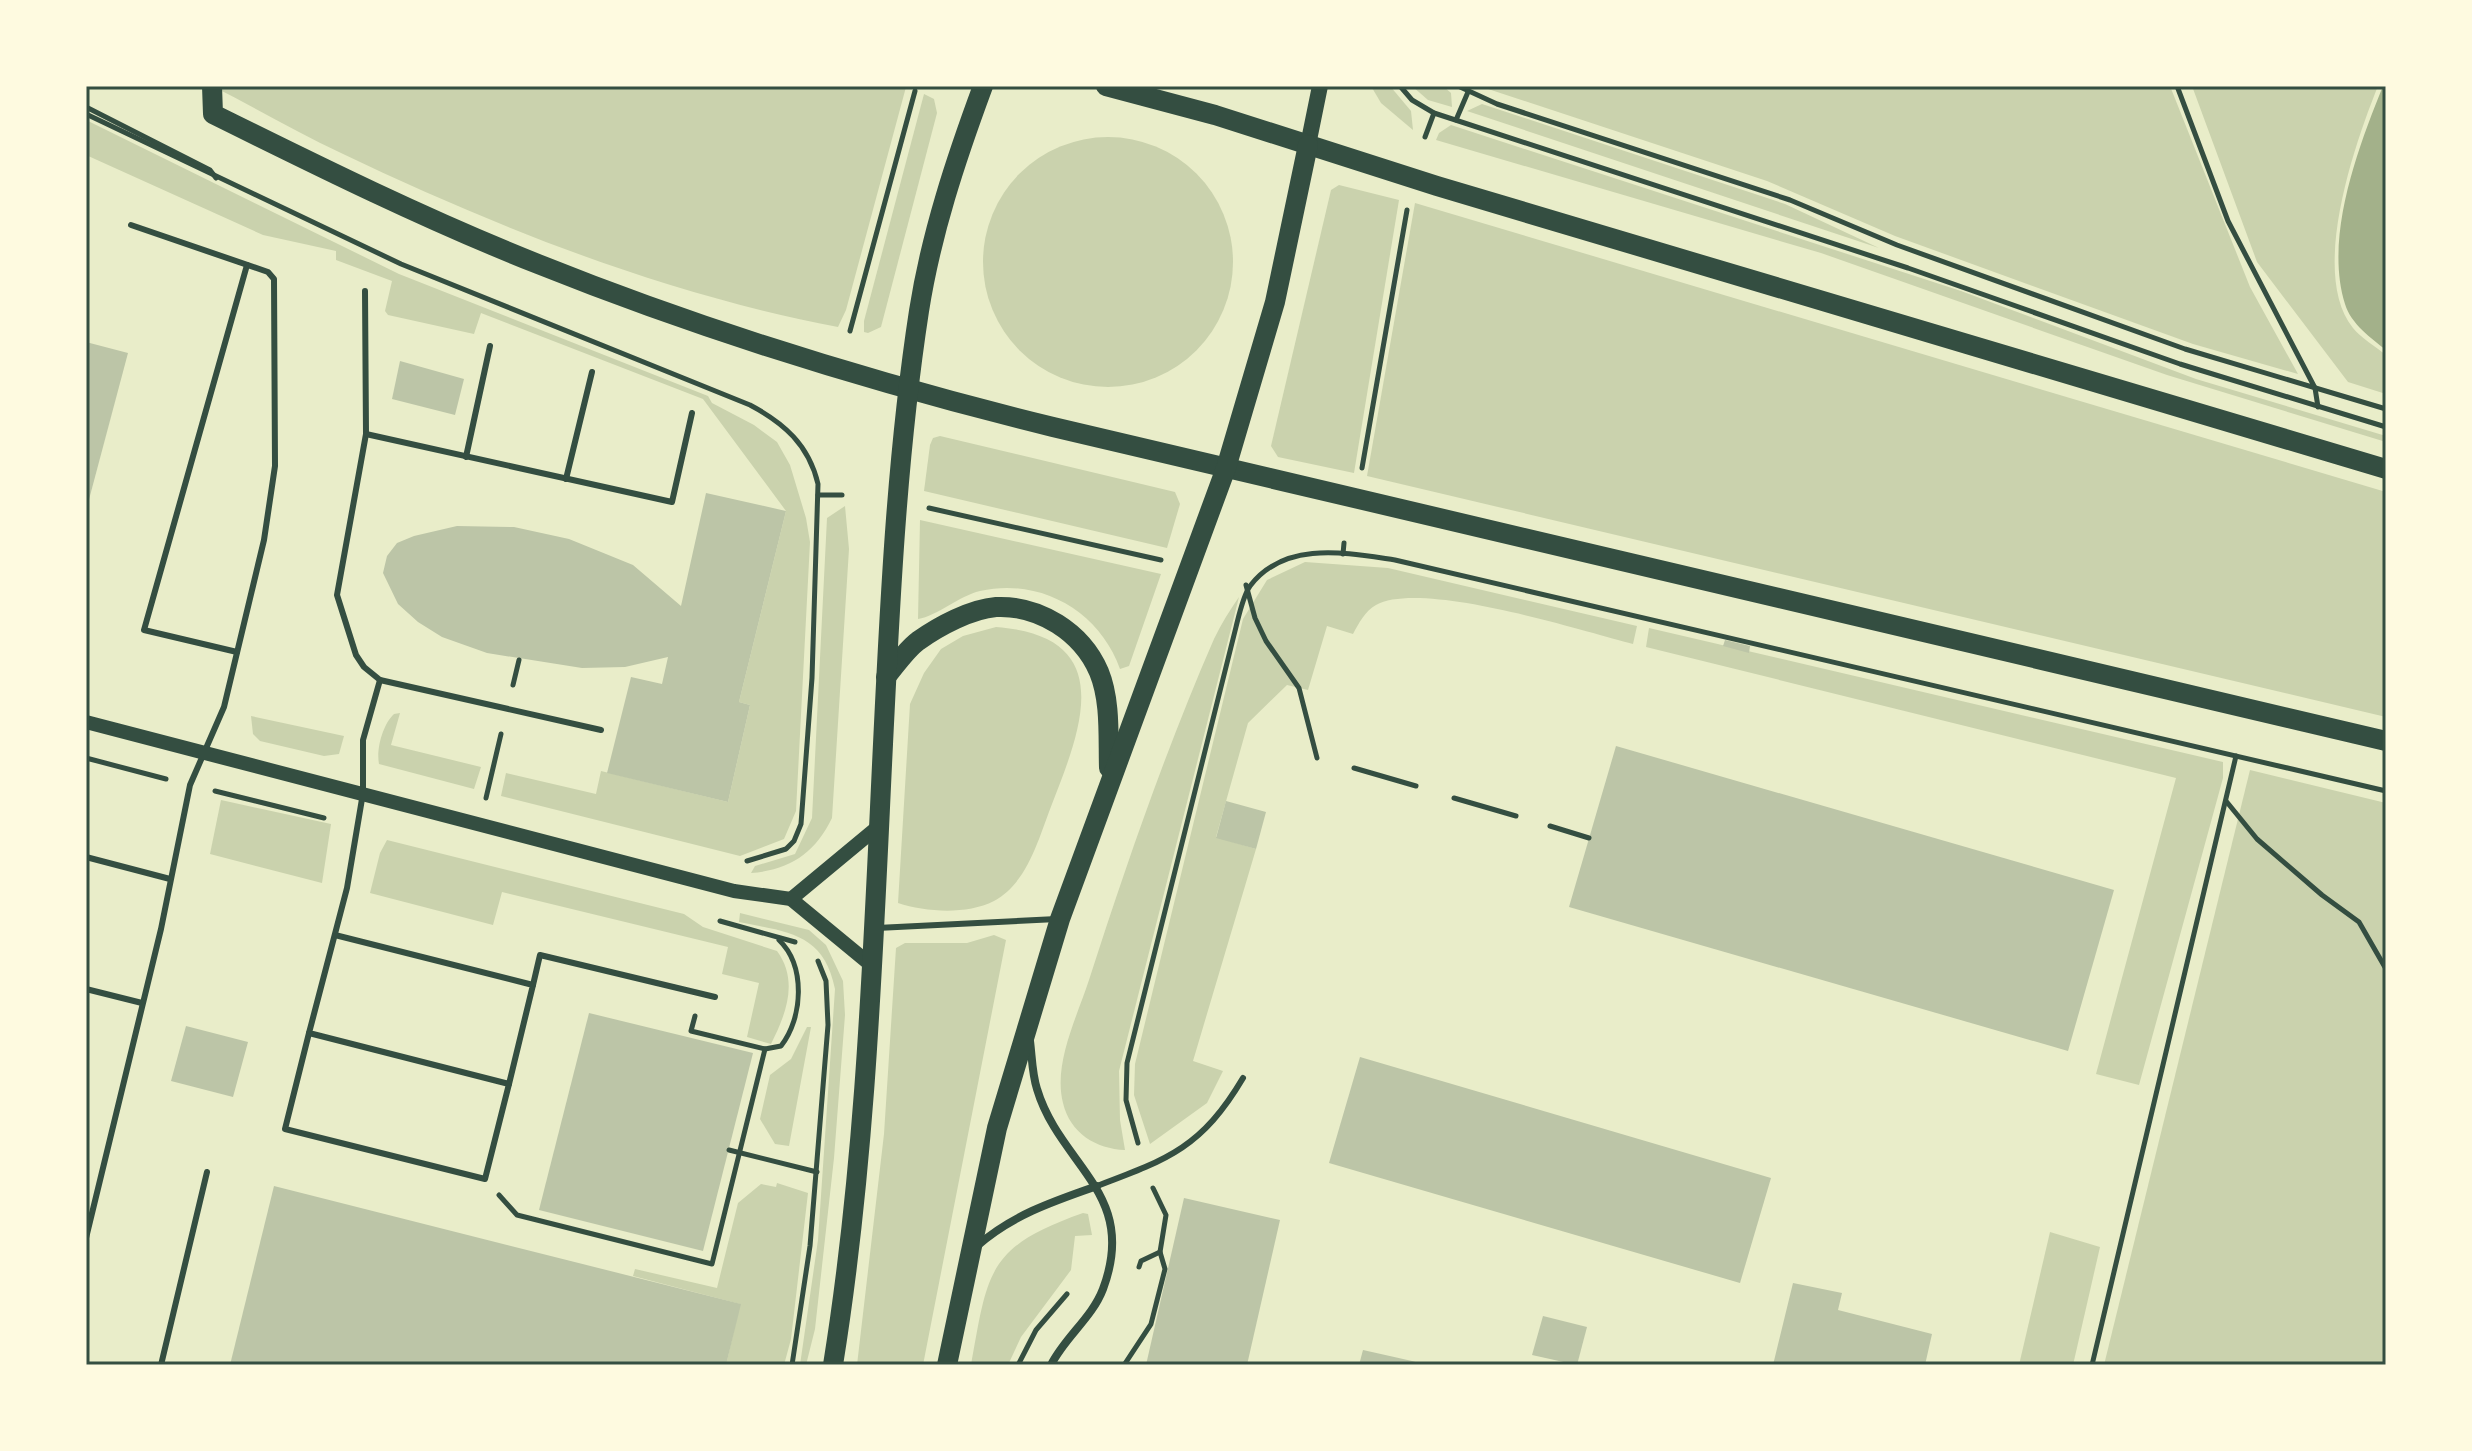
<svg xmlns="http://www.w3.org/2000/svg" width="2472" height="1451" viewBox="0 0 2472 1451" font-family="Rubik,sans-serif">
	<rect width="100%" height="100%" fill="#e9edc9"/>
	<!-- green -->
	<g fill="#cad2ad">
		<path d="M212,86h690l4,1 -60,223 -8,17c-173,-33 -338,-98 -497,-174 -43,-20 -85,-45 -129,-67z"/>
		<polygon points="1371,86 1390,86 1411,111 1413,130 1381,103"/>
		<polygon points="1412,86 1443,86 1451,93 1452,107 1428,100"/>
		<polygon points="1479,86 2170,86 2250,287 2298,374 2193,344 1895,236 1767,181"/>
		<path d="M2192,86h186c-23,57 -69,188 -25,242 8,10 23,19 33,27v39l-38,-12 -91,-120z"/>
		<polygon points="924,94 934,99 937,113 881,327 868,333 864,332 864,321"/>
		<polygon points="1482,104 1785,204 1879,248 1467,111"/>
		<polygon points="86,120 399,274 708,396 712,403 754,425 777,442 790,465 806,518 810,542 796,811 784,839 740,856 501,796 506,773 596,794 601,771 728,802 750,705 739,702 786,511 703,399 481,313 474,334 388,315 385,311 392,281 336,260 336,251 263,235 86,155"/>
		<polygon points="1451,125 1961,291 2196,379 2386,436 2386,442 2167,375 1821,253 1436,140 1439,133"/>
		<circle cx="1108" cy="262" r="125"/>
		<polygon points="1339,185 1399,200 1354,473 1278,457 1271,446 1331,190"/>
		<polygon points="1415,203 2386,492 2386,717 1367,476"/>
		<polygon points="940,436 1175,492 1180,504 1167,548 924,491 930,445 933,438"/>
		<path d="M845,506l4,43 -17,269c-17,35 -42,52 -81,55l4,-7 40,-12 17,-36 15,-300z"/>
		<path d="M920,520l241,54 -32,92 -9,3c-20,-57 -79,-92 -140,-78 -21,5 -43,25 -62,28z"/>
		<path d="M1305,562l83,6 249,58 -4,18c-54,-14 -211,-64 -257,-39 -11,6 -17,18 -23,29l-26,-8 -19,64 -21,-5 -39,38 -32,114 40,12 -63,212 30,10 -16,32 -57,41 -16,-49 1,-31 108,-445 24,-39z"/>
		<path d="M1239,597l-120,474 1,49 5,30c-29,-1 -55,-17 -62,-47 -10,-39 14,-86 26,-123 37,-115 77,-231 125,-341 7,-15 16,-29 25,-42z"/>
		<path d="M996,627c121,9 87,98 56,177 -13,33 -24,79 -58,97 -28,14 -68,11 -96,2l12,-199 14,-31 17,-24 22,-13z"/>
		<polygon points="1649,628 2223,762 2223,778 2139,1085 2096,1074 2176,778 1646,647"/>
		<path d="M400,713l-9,32 90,22 -7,22 -95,-25c-3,-15 4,-40 15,-50z"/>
		<polygon points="251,716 344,736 339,754 324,756 260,741 253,734"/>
		<polygon points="2250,770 2386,803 2386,1365 2104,1365"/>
		<polygon points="221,800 331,824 322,883 210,854"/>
		<path d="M387,840l297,74 19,13 74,24c22,30 9,63 -6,93l-24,-7 12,-54 -37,-9 6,-27 -226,-55 -9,33 -123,-32 10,-40z"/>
		<path d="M740,913l69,17 17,15 17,36 2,34 -11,143 -19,171 -9,36h-6l18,-125 17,-251c-11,-56 -48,-57 -96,-67z"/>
		<polygon points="994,935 1006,940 923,1365 857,1365 884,1134 896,948 905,943 967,943"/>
		<polygon points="807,1027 811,1027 789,1146 775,1144 760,1119 770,1075 791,1059"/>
		<polygon points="777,1183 808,1193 791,1339 784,1365 726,1365 740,1304 633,1276 635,1269 717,1288 738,1203 761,1184 776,1187"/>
		<path d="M1083,1213l5,1 4,21 -17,1 -4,34 -50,67 -13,28h-37c17,-94 16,-118 112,-152z"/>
		<polygon points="2050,1232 2100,1247 2073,1365 2019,1365"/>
	</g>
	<!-- water -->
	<path fill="#a3b18a" d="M2383,86h3v264c-15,-12 -35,-26 -41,-46 -21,-67 13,-156 38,-218z"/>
	<!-- building -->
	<g fill="#bcc5a7">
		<polygon points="86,342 128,353 87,507 86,507"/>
		<polygon points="400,361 464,379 455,415 392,399"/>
		<polygon points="706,493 786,511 739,702 750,705 728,802 607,773 631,677 662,684 668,657 625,667 582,668 487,653 442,637 418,622 398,604 383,573 387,556 397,543 414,536 457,526 514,527 569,539 633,565 681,606"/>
		<polygon points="1725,640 1750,646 1749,653 1723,646"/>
		<polygon points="1616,746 2114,890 2068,1051 1569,907"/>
		<polygon points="1226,801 1266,812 1256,849 1216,838"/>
		<polygon points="589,1013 753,1053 703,1251 539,1210"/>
		<polygon points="186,1026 248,1042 233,1097 171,1081"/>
		<polygon points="1360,1057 1771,1178 1740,1283 1329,1163"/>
		<polygon points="274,1186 741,1304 726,1365 230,1365"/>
		<polygon points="1184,1198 1280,1220 1247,1365 1146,1365"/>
		<polygon points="1793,1283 1842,1293 1838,1310 1932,1334 1925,1365 1773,1365"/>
		<polygon points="1543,1316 1587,1327 1577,1365 1532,1355"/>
		<polygon points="1363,1350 1412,1361 1426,1365 1359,1365"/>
	</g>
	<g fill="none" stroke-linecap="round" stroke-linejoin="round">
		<!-- path -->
		<g stroke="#344e41" stroke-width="5">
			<polyline points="1400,86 1412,100 1434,113 1908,268 2180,364 2386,427"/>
			<polyline points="1458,86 1497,104 1790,200 1897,245 2185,349 2386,409"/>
			<polyline points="2177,86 2228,221 2315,388 2318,407"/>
			<polyline points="86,107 210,170 216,178"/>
			<path d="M86,114l315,150 349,141c34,18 59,40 68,79l-6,194 -11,146 -7,17 -8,8 -39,12"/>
			<polyline points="1456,120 1468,92"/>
			<polyline points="1425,137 1434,113"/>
			<polyline points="850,331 915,91"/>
			<polyline points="1362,468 1407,210"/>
			<polyline points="818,495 842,495"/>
			<polyline points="929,508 1161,560"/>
			<polyline points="1343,554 1344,543"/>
			<polyline points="1246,585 1255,618 1266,641 1299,688 1317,758"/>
			<polyline points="513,685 519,660"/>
			<polyline points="86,758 166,779"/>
			<polyline points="1354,768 1416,786"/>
			<polyline points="215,791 324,818"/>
			<polyline points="486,798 501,734"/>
			<polyline points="1454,798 1516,816"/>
			<polyline points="2226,801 2257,839 2322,895 2359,922 2386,969"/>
			<polyline points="1550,826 1589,838"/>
			<polyline points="720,921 795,942"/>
			<polyline points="695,1016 691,1031 765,1049"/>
			<path d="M1138,1143l-12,-43 1,-37 109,-436c3,-12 7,-31 14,-41 35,-46 97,-33 145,-26l991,231"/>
			<polyline points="729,1150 817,1172"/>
			<path d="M499,1195l18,20 195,49 53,-215 16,-3c22,-28 25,-80 -2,-106"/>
			<polyline points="1139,1267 1141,1261 1160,1252"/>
			<polyline points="792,1365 810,1246 828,1025 826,981 818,961"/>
			<polyline points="1018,1365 1036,1330 1067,1294"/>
			<polyline points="1124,1365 1151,1324 1165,1269 1160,1252 1166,1215 1153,1188"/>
			<polyline points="2092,1365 2236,756"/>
		</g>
		<!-- service -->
		<g stroke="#344e41" stroke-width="6">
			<polyline points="365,291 366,434 337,595 356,655 364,667 380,680 601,730"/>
			<polyline points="366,434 672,502 692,413"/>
			<polyline points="466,457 490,346"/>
			<polyline points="566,479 592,372"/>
			<polyline points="237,652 144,630 247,265"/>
			<polyline points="86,857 170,879"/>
			<polyline points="877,928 1057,919"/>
			<polyline points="335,935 533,985 509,1084 309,1033 347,888 363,793 363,740 380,680"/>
			<polyline points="533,985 540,955 715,997"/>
			<polyline points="86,989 142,1003"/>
			<polyline points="309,1033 285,1129 485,1179 509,1084"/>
			<path d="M1097,1186c72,-27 105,-39 146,-108"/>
			<polyline points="86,1238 161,929 190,785 224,707 264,540 275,466 274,279 268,272 131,225"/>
			<polyline points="161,1365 207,1172"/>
		</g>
		<!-- minor -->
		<g stroke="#344e41" stroke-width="8">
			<path d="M1030,1041c2,15 2,33 7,48 23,77 102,104 66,200 -11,29 -38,48 -52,76"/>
			<path d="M977,1246c35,-31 77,-45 120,-60"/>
		</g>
		<!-- tertiary -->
		<g stroke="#344e41" stroke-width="14">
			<polyline points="86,722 734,891 791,899 871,965"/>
			<polyline points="791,899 879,826"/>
		</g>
		<!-- secondary -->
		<polyline stroke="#344e41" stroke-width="16" points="1308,145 1320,86"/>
		<!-- primary -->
		<g stroke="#344e41" stroke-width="20">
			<path d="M212,86l1,28c107,53 214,106 325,150 167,67 340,120 515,163l1333,314"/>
			<polyline points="1106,86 1215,115 1437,186 2386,469"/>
			<path d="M886,677c10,-12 20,-27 32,-36 21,-15 53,-32 78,-34 43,-2 86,25 103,65 12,29 9,66 10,96"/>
			<path d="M833,1365c33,-205 40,-414 50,-621 7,-144 14,-290 36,-433 12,-77 37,-152 64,-225"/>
			<polyline points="947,1365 997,1128 1060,919 1226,468 1275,302 1308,145"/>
		</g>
	</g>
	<!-- border -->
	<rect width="2472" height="1451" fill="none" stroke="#fefae0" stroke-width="176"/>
	<rect x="88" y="88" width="2296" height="1275" fill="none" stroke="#344e41" stroke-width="3"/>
</svg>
